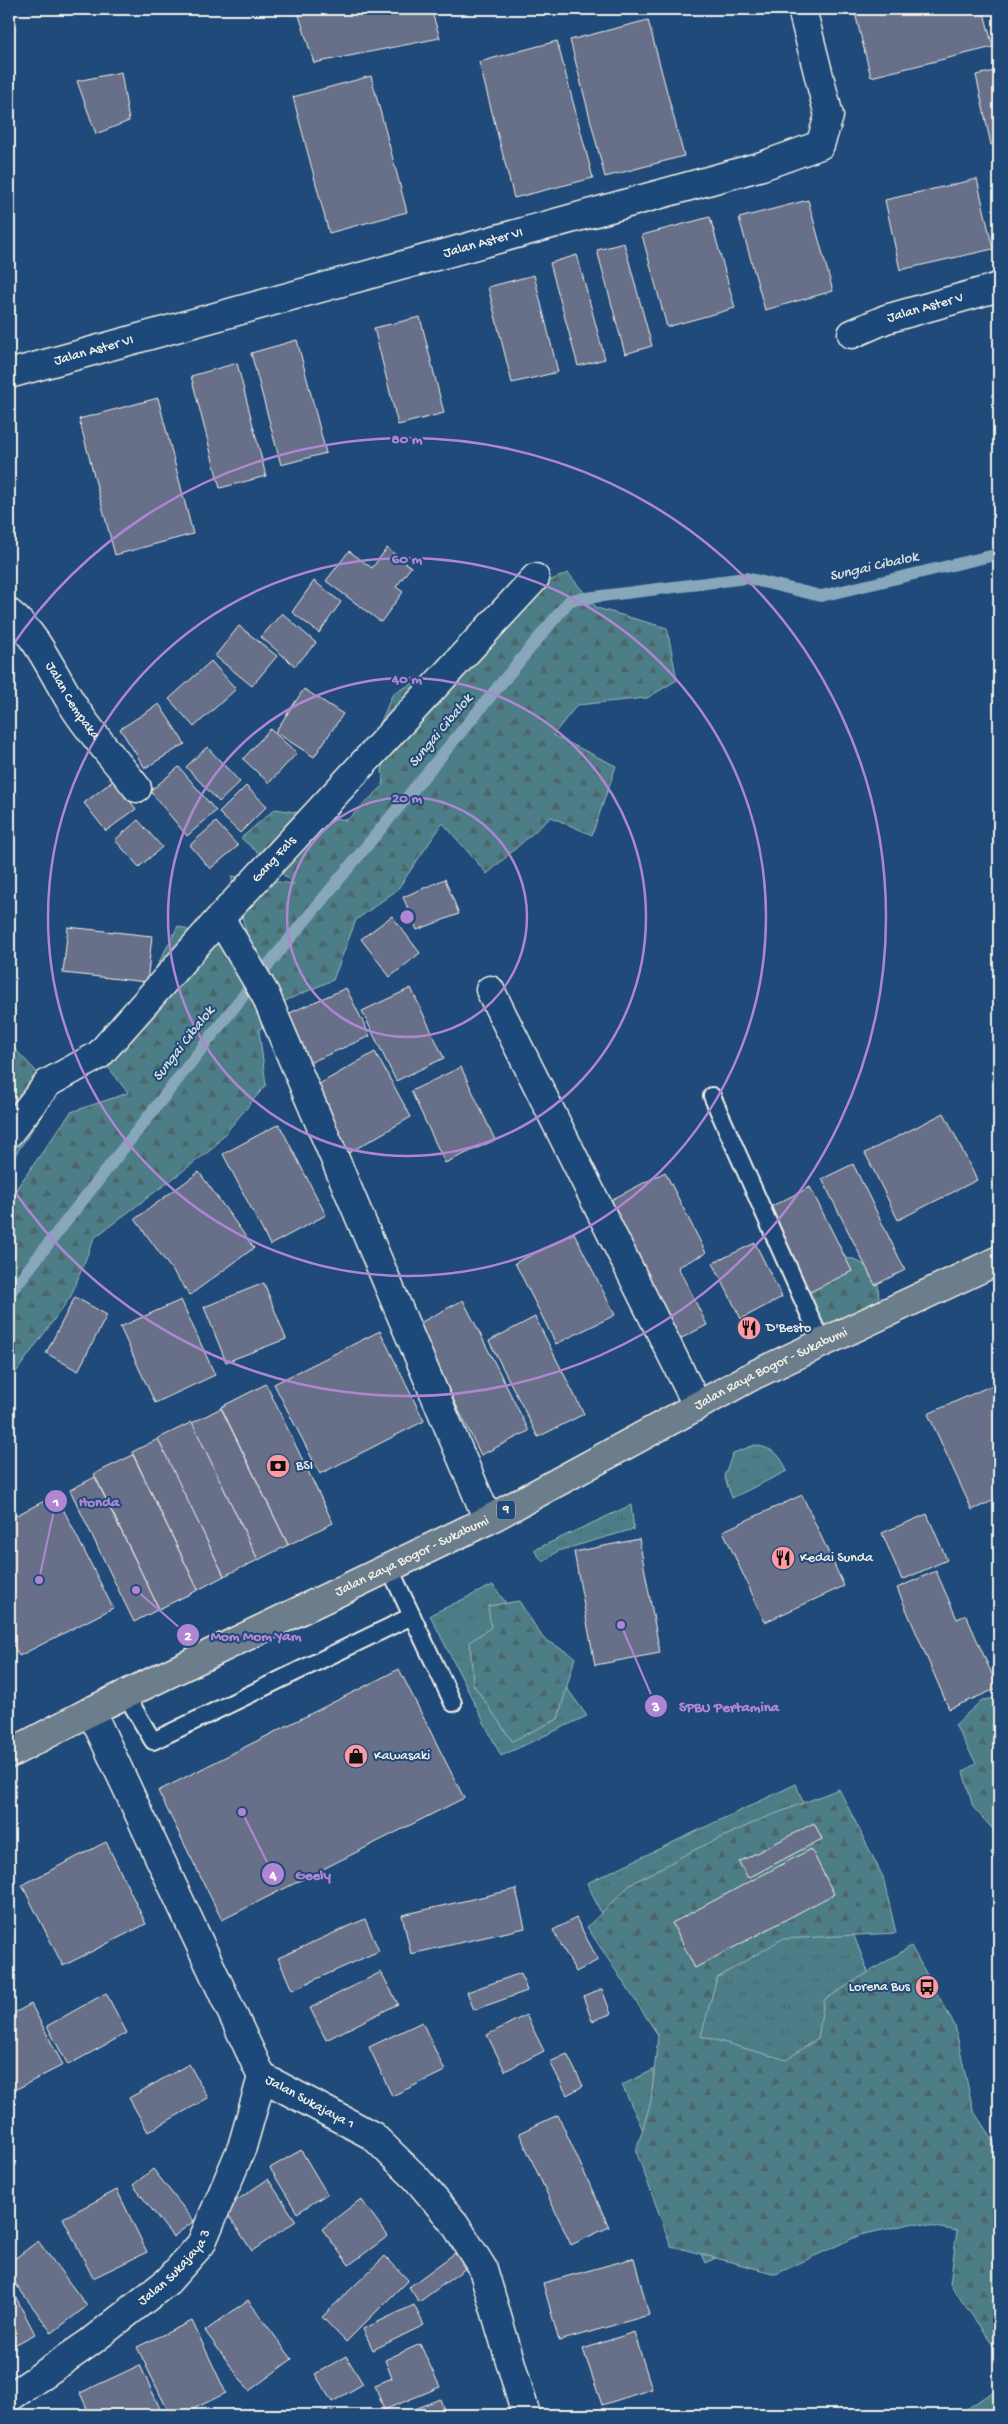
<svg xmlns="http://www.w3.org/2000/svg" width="1008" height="2424" viewBox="0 0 1008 2424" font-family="'Gochi Hand',sans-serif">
	<defs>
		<pattern id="grass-tufts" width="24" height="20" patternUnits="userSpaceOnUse" patternTransform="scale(1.25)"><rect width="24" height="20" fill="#4e7e88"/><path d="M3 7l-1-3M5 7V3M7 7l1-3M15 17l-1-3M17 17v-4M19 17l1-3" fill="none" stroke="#4c666a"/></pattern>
		<pattern id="forest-firs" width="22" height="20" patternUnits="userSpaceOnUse" patternTransform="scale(1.25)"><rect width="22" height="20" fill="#4e7e88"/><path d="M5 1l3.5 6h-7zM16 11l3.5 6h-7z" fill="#4c666a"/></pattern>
		<pattern id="cemetery-stones" width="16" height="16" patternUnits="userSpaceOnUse" patternTransform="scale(1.25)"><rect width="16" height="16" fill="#4e7e88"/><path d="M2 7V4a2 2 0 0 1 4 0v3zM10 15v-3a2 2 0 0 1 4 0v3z" fill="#4c666a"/></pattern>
	</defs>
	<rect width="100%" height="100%" fill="#1f4a7a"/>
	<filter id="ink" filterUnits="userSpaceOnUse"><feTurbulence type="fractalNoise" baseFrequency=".02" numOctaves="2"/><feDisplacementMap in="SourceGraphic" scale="10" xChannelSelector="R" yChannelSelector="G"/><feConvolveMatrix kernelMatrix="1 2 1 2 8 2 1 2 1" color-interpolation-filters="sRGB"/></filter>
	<g filter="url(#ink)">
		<!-- grass -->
		<g fill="url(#grass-tufts)" stroke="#a1b8b8">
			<path d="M755,1445c18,4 25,8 32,26l-55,27 -8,-22 9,-23z"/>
			<polygon points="631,1505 634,1529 558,1551 543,1562 534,1550"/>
			<polygon points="493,1585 587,1716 501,1756 430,1615"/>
			<polygon points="796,1784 938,2155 705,2263 622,2085 670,2062 587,1883"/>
		</g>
		<!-- forest -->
		<g fill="url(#forest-firs)" stroke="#a1b8b8">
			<polygon points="568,573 597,608 667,628 677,680 647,698 577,705 553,735 616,766 592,835 551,817 487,874 443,823 397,890 356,920 333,980 287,1000 259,1030 266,1085 212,1149 94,1238 71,1296 14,1375 9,1401 9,1199 71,1112 128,1093 99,1055 146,987 178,926 253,957 231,876 294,884 241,838 275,809 347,820 383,786 380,724 393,693 462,660 500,602"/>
			<polygon points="831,1258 854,1259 877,1273 879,1299 853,1328 814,1331 798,1305"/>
			<polygon points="519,1601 543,1638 575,1657 558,1719 512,1741 473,1684 470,1642 491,1627 488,1606"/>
			<polygon points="999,1698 999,1836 973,1807 963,1772 976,1763 955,1725 982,1700"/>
			<polygon points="839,1789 883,1877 896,1933 782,1939 717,1978 701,2036 786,2060 818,2038 824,2000 911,1946 955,2026 973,2110 997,2147 999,2154 999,2354 950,2284 957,2231 915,2223 860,2235 776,2274 671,2246 636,2151 651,2101 658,2035 587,1927 631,1884 696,1849 762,1819"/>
			<polygon points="999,2391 999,2415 958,2415 989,2394"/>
		</g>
		<!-- cemetery -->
		<polygon fill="url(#cemetery-stones)" stroke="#a1b8b8" points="9,1043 57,1093 9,1164"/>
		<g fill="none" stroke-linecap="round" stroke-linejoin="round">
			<!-- stream -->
			<polyline stroke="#88a7bb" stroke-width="12" points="9,1294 250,987 570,600 746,578 821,596 999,554"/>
		</g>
		<!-- building -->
		<g fill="#677089" stroke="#f4f1e8">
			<polygon points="297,9 431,9 440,38 314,63"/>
			<polygon points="854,9 983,9 993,47 871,77"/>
			<polygon points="648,20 684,156 605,177 570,40"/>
			<polygon points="557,41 593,178 514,198 479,62"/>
			<polygon points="999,70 999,143 991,145 976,75"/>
			<polygon points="121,72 129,121 96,134 77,81"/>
			<polygon points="371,76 407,212 329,233 293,97"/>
			<polygon points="977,179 993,249 900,270 885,200"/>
			<polygon points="808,200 833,291 765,310 739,218"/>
			<polygon points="710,217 735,308 667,327 642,235"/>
			<polygon points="624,243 652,346 625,354 597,250"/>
			<polygon points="577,255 605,359 578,366 550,263"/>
			<polygon points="534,275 558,372 512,383 488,287"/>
			<polygon points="420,317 444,413 398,425 374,328"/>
			<polygon points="297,340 326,453 281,465 251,353"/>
			<polygon points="237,363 266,476 220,488 191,376"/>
			<polygon points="158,398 193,534 115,555 79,419"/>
			<polygon points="387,548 411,567 396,587 403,592 381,622 326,581 349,551 372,568"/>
			<polygon points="314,581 341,602 319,633 292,612"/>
			<polygon points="282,613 316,643 295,666 261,637"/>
			<polygon points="239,626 277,656 252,686 215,656"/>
			<polygon points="211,661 236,689 194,727 169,699"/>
			<polygon points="304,689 343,714 314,757 275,732"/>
			<polygon points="159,704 185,744 145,768 120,729"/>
			<polygon points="270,729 297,753 269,783 243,759"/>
			<polygon points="207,747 240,782 219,802 186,767"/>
			<polygon points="179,767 216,811 187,836 150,791"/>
			<polygon points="114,780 136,809 106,831 84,803"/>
			<polygon points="246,786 267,806 240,833 219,813"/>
			<polygon points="138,820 162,847 139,867 115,840"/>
			<polygon points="216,822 238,846 210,869 190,845"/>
			<polygon points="445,879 459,914 417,930 403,897"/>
			<polygon points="392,916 420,953 390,977 361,939"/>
			<polygon points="68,927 152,936 147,982 63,973"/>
			<polygon points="346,988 370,1036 309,1063 285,1015"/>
			<polygon points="411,988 444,1058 396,1081 362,1011"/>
			<polygon points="375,1052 411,1117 345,1155 309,1090"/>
			<polygon points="461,1067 495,1140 445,1163 411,1091"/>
			<polygon points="944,1113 977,1180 898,1220 865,1153"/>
			<polygon points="279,1124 326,1215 270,1245 223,1154"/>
			<polygon points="853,1164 905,1270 875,1285 822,1179"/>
			<polygon points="199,1172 254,1248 190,1295 135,1219"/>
			<polygon points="665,1172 706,1253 678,1267 707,1325 674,1342 605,1203"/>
			<polygon points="810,1187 852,1271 806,1294 764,1210"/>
			<polygon points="574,1233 615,1315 556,1344 515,1263"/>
			<polygon points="755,1243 782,1297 741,1319 713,1263"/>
			<polygon points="264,1283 286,1339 226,1362 204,1307"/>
			<polygon points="75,1297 107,1315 78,1371 46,1353"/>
			<polygon points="181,1300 215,1375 155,1403 120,1327"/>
			<polygon points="463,1300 529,1431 481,1455 416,1325"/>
			<polygon points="535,1317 584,1414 538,1437 489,1341"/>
			<polygon points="380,1331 424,1421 320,1474 274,1384"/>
			<polygon points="999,1382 999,1498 972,1510 928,1414"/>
			<polygon points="266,1384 333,1523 288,1545 221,1407"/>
			<polygon points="221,1408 288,1545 258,1560 192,1423"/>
			<polygon points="192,1422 258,1560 224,1576 157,1439"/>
			<polygon points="158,1439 224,1576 198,1590 132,1452"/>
			<polygon points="133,1455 198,1590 159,1609 94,1474"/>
			<polygon points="95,1477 159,1609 134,1622 70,1490"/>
			<polygon points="56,1495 113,1608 19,1656 9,1636 9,1519"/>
			<polygon points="802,1495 844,1586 765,1622 723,1531"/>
			<polygon points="927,1514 947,1560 902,1580 882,1533"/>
			<polygon points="639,1539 660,1653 595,1665 574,1552"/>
			<polygon points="936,1571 957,1619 966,1615 998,1688 949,1709 897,1588"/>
			<polygon points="399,1669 464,1798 222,1920 158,1791"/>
			<polygon points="814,1823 822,1839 748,1878 739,1862"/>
			<polygon points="106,1842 146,1924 63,1966 22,1885"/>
			<polygon points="811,1849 834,1894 695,1968 672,1923"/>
			<polygon points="999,1849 999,1873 991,1852"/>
			<polygon points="516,1889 525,1928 411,1954 402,1915"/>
			<polygon points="576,1918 598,1960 576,1972 553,1930"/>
			<polygon points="365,1919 379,1951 292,1990 278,1958"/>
			<polygon points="381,1972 398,2004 326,2040 310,2008"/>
			<polygon points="521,1973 527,1991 474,2010 467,1992"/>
			<polygon points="602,1989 611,2014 592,2021 583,1996"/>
			<polygon points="106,1993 127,2033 68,2065 47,2026"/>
			<polygon points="31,2004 63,2065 9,2093 9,2016"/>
			<polygon points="526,2015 544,2051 505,2071 487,2035"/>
			<polygon points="422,2022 445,2071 392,2096 369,2047"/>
			<polygon points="567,2054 583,2086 567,2095 550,2062"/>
			<polygon points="189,2064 208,2098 148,2132 129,2098"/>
			<polygon points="558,2115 609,2227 571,2245 519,2133"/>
			<polygon points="301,2150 327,2194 297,2213 270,2168"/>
			<polygon points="153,2169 194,2221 173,2237 133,2185"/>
			<polygon points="268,2179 296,2221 252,2251 224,2209"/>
			<polygon points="117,2190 147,2252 93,2278 63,2218"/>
			<polygon points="361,2199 388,2236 349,2265 322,2229"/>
			<polygon points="38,2241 87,2306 52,2333 9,2275 9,2263"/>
			<polygon points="455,2253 466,2268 419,2302 409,2287"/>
			<polygon points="385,2256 408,2280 346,2342 322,2317"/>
			<polygon points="634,2258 649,2315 559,2341 543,2283"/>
			<polygon points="13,2292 35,2334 9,2348 9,2294"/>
			<polygon points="248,2300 292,2359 249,2391 205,2331"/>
			<polygon points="414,2305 424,2325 373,2350 363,2329"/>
			<polygon points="192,2321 226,2393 181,2415 170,2415 137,2347"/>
			<polygon points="634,2332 652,2389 602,2405 583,2349"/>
			<polygon points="420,2344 440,2387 384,2410 375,2385 392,2378 385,2360"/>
			<polygon points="346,2356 363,2384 332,2402 315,2374"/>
			<polygon points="140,2365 163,2415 90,2415 80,2393"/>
			<polygon points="440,2399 446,2415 398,2415"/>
			<polygon points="331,2408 334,2415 314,2415"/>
		</g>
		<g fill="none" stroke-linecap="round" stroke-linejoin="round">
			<!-- lane casing -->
			<g stroke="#f4f1e8" stroke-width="20">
				<g id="lane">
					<polyline points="712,1096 822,1343"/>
					<polyline points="389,1567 453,1703"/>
					<polyline points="126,1695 153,1741 412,1616"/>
				</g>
			</g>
			<!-- street casing -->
			<g stroke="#f4f1e8" stroke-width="31">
				<g id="street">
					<path id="s1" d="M852,334l34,-15 113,-32"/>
					<path id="s2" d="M9,374l753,-208 58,-21 9,-29 -27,-107"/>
					<path id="s3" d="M9,613c32,25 45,65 67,97 18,27 41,52 61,78"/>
					<polyline points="220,918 265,994 488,1520"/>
					<polyline points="490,990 697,1405"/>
					<path id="s4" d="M9,1133l39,-50 51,-28 121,-137 315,-340"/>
					<path id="s5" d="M91,1711l171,366 111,59 44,43 38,45 28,45 43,146"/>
					<path id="s6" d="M9,2398l80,-55 79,-62 33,-37 41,-97 20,-70"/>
				</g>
			</g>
			<!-- highway casing -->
			<g stroke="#f4f1e8" stroke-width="31">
				<g id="highway">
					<path id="s7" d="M9,1754l82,-43 397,-191 268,-146 243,-114"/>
				</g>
			</g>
			<!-- lane -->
			<use href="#lane" stroke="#1f4a7a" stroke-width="16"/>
			<!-- street -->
			<use href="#street" stroke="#1f4a7a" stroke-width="28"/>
			<!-- highway -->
			<use href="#highway" stroke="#6c7d8c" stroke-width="28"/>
		</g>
	</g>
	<!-- distance rings -->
	<g fill="none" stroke="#b185d1" stroke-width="2.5">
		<circle cx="407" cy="917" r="120"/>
		<circle cx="407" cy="917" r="239"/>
		<circle cx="407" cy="917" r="359"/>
		<path d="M10 649A479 479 0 1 1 10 1185"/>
	</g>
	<!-- icons -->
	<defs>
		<g id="restaurant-disc" transform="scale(1.25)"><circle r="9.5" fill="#ff9aa2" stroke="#1f4a7a"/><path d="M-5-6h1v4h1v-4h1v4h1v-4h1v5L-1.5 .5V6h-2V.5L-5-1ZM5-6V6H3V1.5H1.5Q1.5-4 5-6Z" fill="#111"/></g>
		<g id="bank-disc" transform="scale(1.25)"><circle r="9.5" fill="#ff9aa2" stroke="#1f4a7a"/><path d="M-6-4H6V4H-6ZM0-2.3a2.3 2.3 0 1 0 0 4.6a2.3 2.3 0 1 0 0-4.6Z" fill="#111"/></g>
		<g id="shop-disc" transform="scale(1.25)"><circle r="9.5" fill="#ff9aa2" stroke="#1f4a7a"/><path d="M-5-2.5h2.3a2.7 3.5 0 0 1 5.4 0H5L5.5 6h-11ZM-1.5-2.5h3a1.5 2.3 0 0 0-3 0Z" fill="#111"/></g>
		<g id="bus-disc" transform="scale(1.25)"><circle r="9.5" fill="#ff9aa2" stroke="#1f4a7a"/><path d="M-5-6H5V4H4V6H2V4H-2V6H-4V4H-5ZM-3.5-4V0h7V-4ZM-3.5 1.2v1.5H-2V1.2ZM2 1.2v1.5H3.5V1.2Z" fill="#111"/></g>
	</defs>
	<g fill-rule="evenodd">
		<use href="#restaurant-disc" x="749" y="1328"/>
		<use href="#bank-disc" x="278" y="1466"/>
		<use href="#restaurant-disc" x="783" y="1558"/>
		<use href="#shop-disc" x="356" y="1756"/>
		<use href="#bus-disc" x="927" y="1987"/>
	</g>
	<g text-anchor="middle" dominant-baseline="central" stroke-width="4" stroke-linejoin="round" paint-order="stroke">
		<!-- shield labels -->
		<rect fill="#1f4a7a" stroke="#b4bfc7" stroke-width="1" x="497" y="1500.5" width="18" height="19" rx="4"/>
		<g font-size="12" font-weight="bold" fill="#f4f1e8">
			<text x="506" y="1510">9</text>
		</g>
		<!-- street labels -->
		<g font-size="14" fill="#f4f1e8" stroke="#1f4a7a">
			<text stroke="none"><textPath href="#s2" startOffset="492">Jalan Aster VI</textPath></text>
			<text stroke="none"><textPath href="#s1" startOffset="78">Jalan Aster V</textPath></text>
			<text stroke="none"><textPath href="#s2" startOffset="88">Jalan Aster VI</textPath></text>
			<text stroke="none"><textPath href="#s3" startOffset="109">Jalan Cempaka</textPath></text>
			<text stroke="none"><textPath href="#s4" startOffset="384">Gang Fals</textPath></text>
			<text stroke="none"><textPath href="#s7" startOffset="854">Jalan Raya Bogor - Sukabumi</textPath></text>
			<text stroke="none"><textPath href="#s7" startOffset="449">Jalan Raya Bogor - Sukabumi</textPath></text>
			<text stroke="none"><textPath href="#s5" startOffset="458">Jalan Sukajaya 1</textPath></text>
			<text stroke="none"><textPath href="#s6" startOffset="212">Jalan Sukajaya 3</textPath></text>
		</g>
		<!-- poi labels -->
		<g font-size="14" fill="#f4f1e8" stroke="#1f4a7a" text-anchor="start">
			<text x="766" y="1328">D'Besto</text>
			<text x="296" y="1466">BSI</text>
			<text x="800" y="1558">Kedai Sunda</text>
			<text x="374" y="1756">Kawasaki</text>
			<text x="910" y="1987" text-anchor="end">Lorena Bus</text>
		</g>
		<!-- water labels -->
		<g font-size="15" font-style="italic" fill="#d9dfdd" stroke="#1f4a7a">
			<text transform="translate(874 567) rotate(-13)">Sungai Cibalok</text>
			<text transform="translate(441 731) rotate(-50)">Sungai Cibalok</text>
			<text transform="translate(184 1044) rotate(-52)">Sungai Cibalok</text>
		</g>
	</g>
	<circle cx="407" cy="917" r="8" fill="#b185d1" stroke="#1f4a7a" stroke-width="2.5"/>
	<g font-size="15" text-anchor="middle" font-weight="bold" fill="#b185d1" stroke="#1f4a7a" stroke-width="4" stroke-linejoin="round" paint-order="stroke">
		<text x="407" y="443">80 m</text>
		<text x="407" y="563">60 m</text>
		<text x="407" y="683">40 m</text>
		<text x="407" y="802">20 m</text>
	</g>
	<!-- callouts -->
	<path fill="none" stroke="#b185d1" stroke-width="2" d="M39 1580L56 1501M136 1590L188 1635M621 1625L656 1706M242 1812L273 1874"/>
	<g fill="#b185d1" stroke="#1f4a7a" stroke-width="2">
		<circle cx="39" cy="1580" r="5"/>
		<circle cx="136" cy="1590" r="5"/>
		<circle cx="621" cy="1625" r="5"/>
		<circle cx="242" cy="1812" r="5"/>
		<circle cx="56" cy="1501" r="12"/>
		<circle cx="188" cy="1635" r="12"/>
		<circle cx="656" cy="1706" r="12"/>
		<circle cx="273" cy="1874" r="12"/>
	</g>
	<g font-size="15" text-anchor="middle" font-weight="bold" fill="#fff">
		<text x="56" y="1506">1</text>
		<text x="188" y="1640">2</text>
		<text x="656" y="1711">3</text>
		<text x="273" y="1879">4</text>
	</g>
	<g font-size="15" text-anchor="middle" font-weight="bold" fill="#b185d1" stroke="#1f4a7a" stroke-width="4" stroke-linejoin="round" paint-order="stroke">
		<text x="99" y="1506">Honda</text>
		<text x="256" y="1640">Mom Mom Yam</text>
		<text x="729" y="1711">SPBU Pertamina</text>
		<text x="313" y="1879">Geely</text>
	</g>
	<!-- margin -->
	<rect width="1008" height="2424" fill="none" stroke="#1f4a7a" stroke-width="30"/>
	<rect x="15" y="15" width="978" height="2394" fill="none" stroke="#f4f1e8" stroke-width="2" filter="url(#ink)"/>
</svg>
